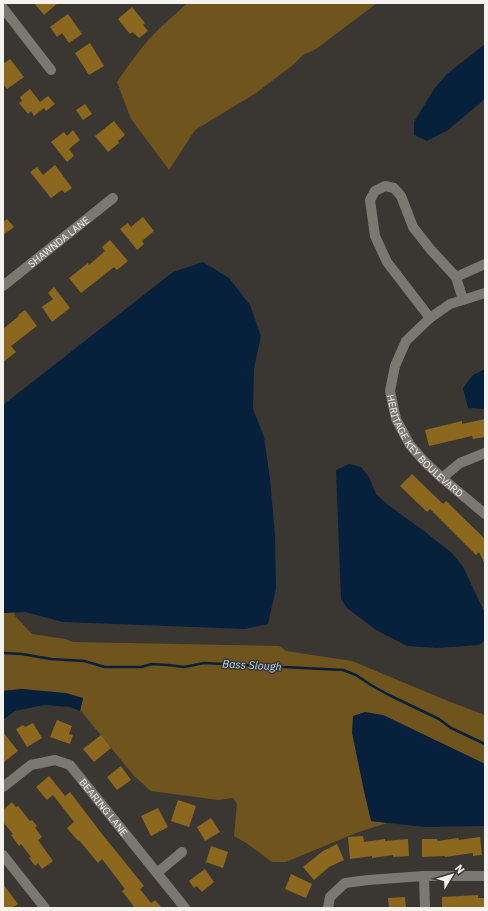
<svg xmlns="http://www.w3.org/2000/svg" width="488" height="911" viewBox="0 0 488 911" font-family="'IBM Plex Sans',sans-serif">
	<rect width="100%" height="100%" fill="#3a3732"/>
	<!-- green -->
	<g fill="#6f541d">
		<path d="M187,3h190l-61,46 -13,6 -10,10 -37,28 -61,37 -26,40 -38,-51 -14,-37c12,-18 25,-36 40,-51 10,-10 20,-18 30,-28z"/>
		<polygon points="14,612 15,616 32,634 65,639 73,642 279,646 286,651 352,661 448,701 485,715 485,764 383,715 371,821 387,823 356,833 286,862 272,862 246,843 234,836 237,804 233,798 218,800 151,791 134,776 82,712 80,711 83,698 22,689 3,691 3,613"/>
	</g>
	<!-- water -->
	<g fill="#07213c">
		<polygon points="485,44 485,99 448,130 427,141 414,135 414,122 434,89 447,74"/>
		<polygon points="203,262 229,278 250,305 261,336 254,368 253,409 264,437 270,479 275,535 276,588 268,624 245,629 63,622 25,612 3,613 3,405 173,272"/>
		<polygon points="485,369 485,409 468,408 463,388 473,375"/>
		<polygon points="349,464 361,467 369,477 376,494 387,504 424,531 452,553 463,567 485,613 485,640 479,645 437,648 407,646 376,630 347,608 341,599 336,470"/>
		<polygon points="22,689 66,693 83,698 80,711 70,707 44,705 15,711 3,720 3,691"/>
		<polygon points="365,712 383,715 485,764 485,826 424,827 371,821 364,791 352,733 353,716"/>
	</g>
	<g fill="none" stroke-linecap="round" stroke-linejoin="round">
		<!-- stream -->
		<polyline stroke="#07213c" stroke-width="2.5" points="3,653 22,654 51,659 84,661 105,667 141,667 152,664 168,665 184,667 204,663 343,670 356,675 371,685 378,689 389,695 439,719 451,728 485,744"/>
	</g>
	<!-- building -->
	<g fill="#8b681d">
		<polygon points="34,3 58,3 44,15"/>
		<polygon points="132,7 145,23 143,25 148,31 139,38 133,32 130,34 118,19"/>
		<polygon points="68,14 82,34 69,43 62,33 57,37 50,27"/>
		<polygon points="90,43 104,66 89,75 75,53"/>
		<polygon points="10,59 24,77 7,89 3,84 3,64"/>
		<polygon points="30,89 40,102 48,96 55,104 46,111 44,108 34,116 31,111 28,114 19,103 22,101 20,97"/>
		<polygon points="85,104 92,114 83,120 76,110"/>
		<polygon points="114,121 125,135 118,141 119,143 108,152 95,136"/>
		<polygon points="73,130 80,140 69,149 74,156 67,162 51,142 64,132 67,136"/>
		<polygon points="55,165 72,188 65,193 62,190 51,198 30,172 37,167 43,175"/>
		<polygon points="143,217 154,231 142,241 144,244 137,250 120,229 128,223 131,227"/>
		<polygon points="7,219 14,227 3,235 3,222"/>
		<polygon points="110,240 128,261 117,270 114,267 81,293 69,278 88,263 89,265 105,251 102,247"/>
		<polygon points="54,287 70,308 52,322 42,307 53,299 48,293"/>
		<polygon points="25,310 37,326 11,346 16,352 3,362 3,329 19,316 18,315"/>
		<polygon points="485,419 485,437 473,439 472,436 429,446 425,430 462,421 462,424"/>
		<polygon points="412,474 443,504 446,501 485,539 485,564 479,552 476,555 430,509 427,512 400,486"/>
		<polygon points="57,720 72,726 69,734 73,735 70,744 50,737"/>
		<polygon points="33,723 42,738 27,747 16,729 23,725 25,727"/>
		<polygon points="3,732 18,751 3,763"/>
		<polygon points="101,735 111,748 94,762 83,749"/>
		<polygon points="121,766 131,780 117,790 107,777"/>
		<polygon points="49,776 65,796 70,792 102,834 144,886 140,889 151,903 155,900 162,908 135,908 122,891 125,889 102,859 98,863 79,840 78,841 67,828 74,822 53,795 47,800 36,787"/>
		<polygon points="178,800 196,806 189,827 171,821"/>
		<polygon points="12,802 16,807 18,806 30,821 32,820 37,826 35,828 42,837 38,840 53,861 42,869 38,863 35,866 29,858 31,857 21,844 19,846 11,835 13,834 3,822 3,810"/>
		<polygon points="158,808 168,827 151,836 141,816"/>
		<polygon points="211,818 220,832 205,841 197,827"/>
		<polygon points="363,836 364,842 385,839 385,841 408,839 409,856 393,857 393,855 372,858 372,856 350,859 348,837"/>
		<polygon points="480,837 482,855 473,856 473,853 445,857 445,856 422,857 422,839 437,839 438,841 458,838 459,840"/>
		<polygon points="337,844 344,860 329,867 314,880 303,867 323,851"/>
		<polygon points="211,846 228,852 223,868 206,862"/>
		<polygon points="205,869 214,882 202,892 197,886 194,888 189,881"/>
		<polygon points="291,874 312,884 306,898 285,889"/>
		<polygon points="3,884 18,904 12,908 3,908"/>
		<polygon points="478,895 478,898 485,898 485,908 442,908 442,897"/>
		<polygon points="405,897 406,908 389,908 388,898"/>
	</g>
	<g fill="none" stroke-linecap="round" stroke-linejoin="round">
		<!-- minor -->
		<g stroke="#7b7872" stroke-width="10">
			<polyline points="3,8 51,70"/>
			<path id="s1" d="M3,286l110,-88"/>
			<path id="s2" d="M485,293l-35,11 -20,14 -24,23 -11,25 -5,25 6,28 14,26 14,16 18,17 43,36"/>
			<polyline points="463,300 456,277 485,264"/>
			<polyline points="430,318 387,262 375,236 370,200 375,191 385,186 394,188 401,196 413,227 431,250 456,277"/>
			<polyline points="442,478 460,463 485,453"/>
			<path id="s3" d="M3,787l28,-22 24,-5 15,5 115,143"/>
			<polyline points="3,855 45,908"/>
			<polyline points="157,873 182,852"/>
			<polyline points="424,876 425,908"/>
			<polyline points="328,908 330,897 345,883 368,880 424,876 485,876"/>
		</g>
	</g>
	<g text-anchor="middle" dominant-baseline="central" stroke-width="3" stroke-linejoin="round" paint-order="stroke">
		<!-- street labels -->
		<g font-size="10" fill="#f4f2ef" stroke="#3a3732">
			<text stroke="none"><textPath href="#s1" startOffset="71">SHAWNDA LANE</textPath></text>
			<text stroke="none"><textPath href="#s2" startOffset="214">HERITAGE KEY BOULEVARD</textPath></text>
			<text stroke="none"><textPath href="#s3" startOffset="130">BEARING LANE</textPath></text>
		</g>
		<!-- water labels -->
		<g font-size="11" font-style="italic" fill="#b7d2f0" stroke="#3a3732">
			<text transform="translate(252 665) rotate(3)">Bass Slough</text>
		</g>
	</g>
	<!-- border -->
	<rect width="488" height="911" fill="none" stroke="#f4f2ef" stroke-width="8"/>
	<!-- north arrow -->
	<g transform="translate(452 875) rotate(52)" stroke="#3a3732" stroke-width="3" paint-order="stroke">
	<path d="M0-3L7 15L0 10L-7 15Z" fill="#f4f2ef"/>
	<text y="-6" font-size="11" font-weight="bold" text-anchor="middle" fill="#f4f2ef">N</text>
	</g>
</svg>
